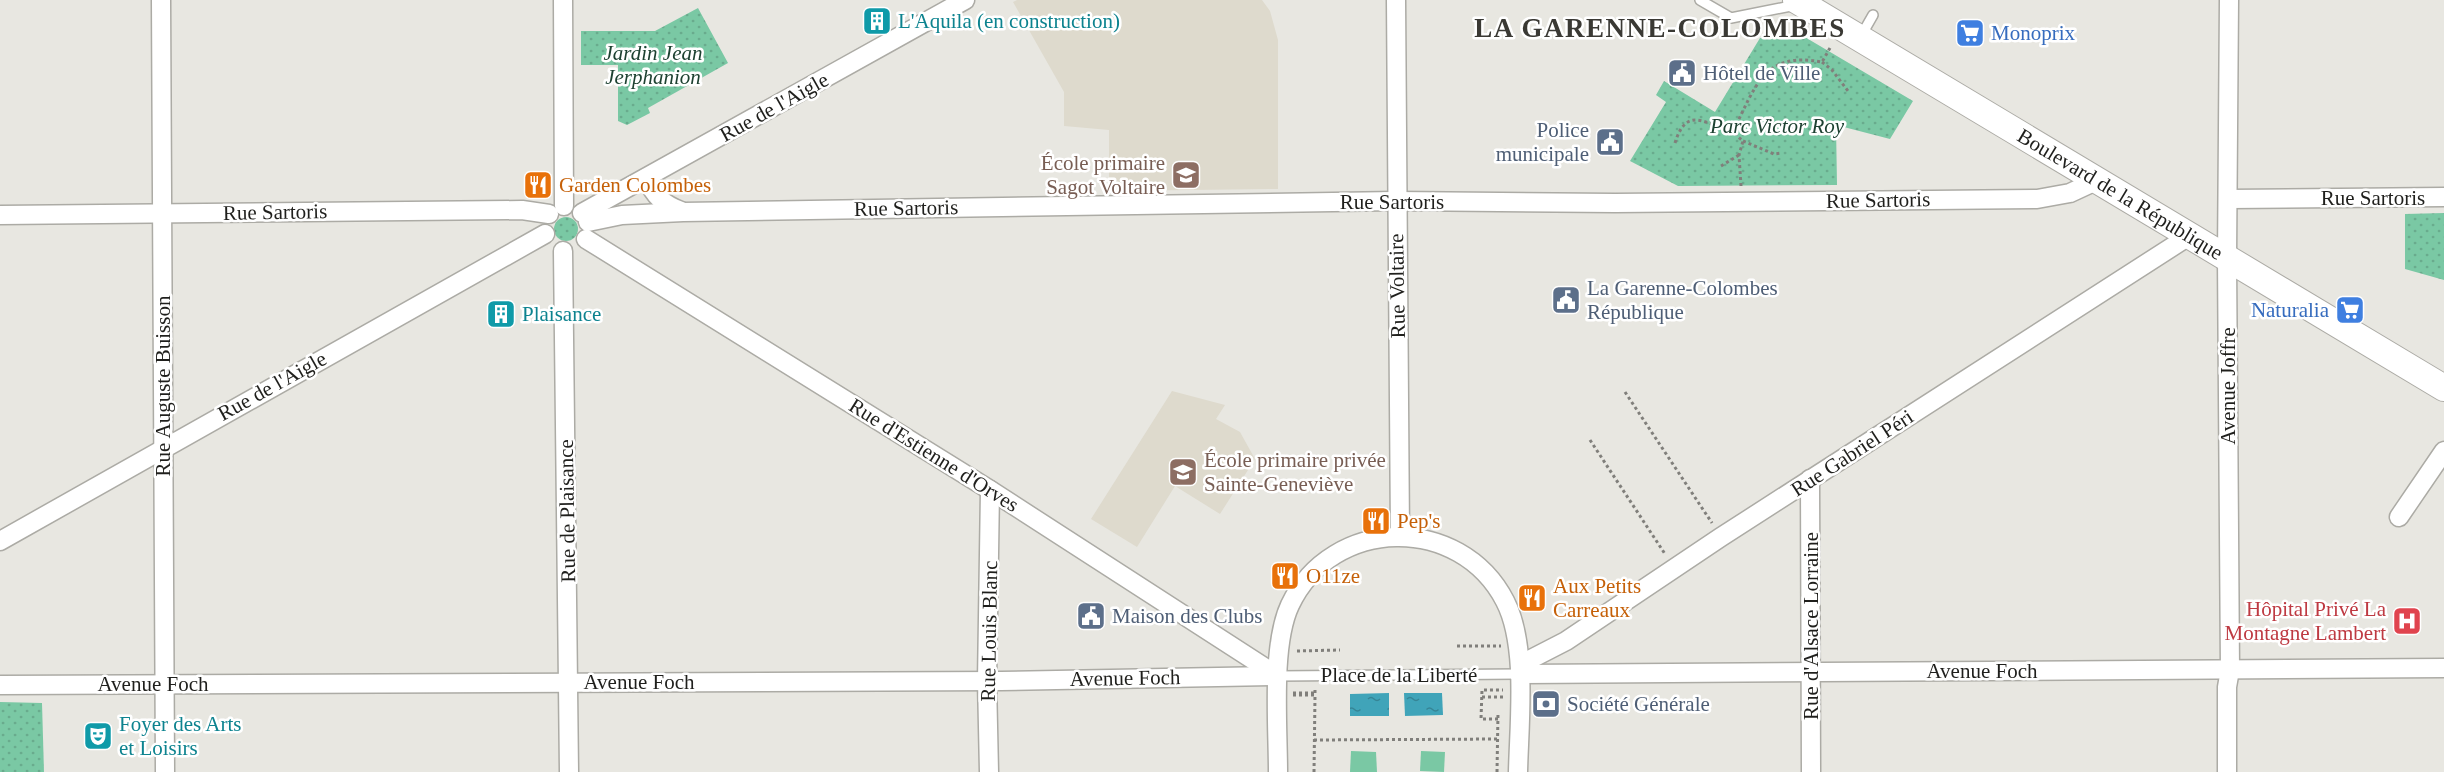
<svg xmlns="http://www.w3.org/2000/svg" width="2444" height="772" viewBox="0 0 2444 772" font-family="'Times New Roman',serif">
	<defs>
		<pattern id="grass-dots" width="8" height="8" patternUnits="userSpaceOnUse" patternTransform="scale(1.5)"><rect width="8" height="8" fill="#7ac8a4"/><path d="M2 2h.1M6 6h.1" fill="none" stroke="#69ab8d" stroke-width="1.8" stroke-linecap="round"/></pattern>
		<pattern id="water-ripples" width="26" height="14" patternUnits="userSpaceOnUse" patternTransform="scale(1.5)"><rect width="26" height="14" fill="#40a4b9"/><path d="M2 4q2-2 4 0t4 0M15 11q2-2 4 0t4 0" fill="none" stroke="#358596"/></pattern>
	</defs>
	<rect width="100%" height="100%" fill="#e8e7e1"/>
	<!-- built -->
	<g fill="#dedacd">
		<polygon points="1017,0 1262,0 1270,11 1278,40 1278,189 1109,191 1109,130 1064,126 1064,92 1013,2"/>
		<polygon points="1172,391 1225,405 1216,419 1240,432 1255,459 1220,514 1175,486 1137,547 1091,519"/>
	</g>
	<!-- grass -->
	<g fill="url(#grass-dots)">
		<polygon points="698,8 728,63 648,108 650,113 627,125 618,121 618,65 581,65 581,31 655,31"/>
		<polygon points="1798,33 1913,101 1890,139 1836,125 1837,185 1678,186 1630,161 1666,102 1656,95 1664,81 1715,112 1760,38"/>
		<polygon points="2444,213 2444,280 2405,269 2405,214"/>
		<circle cx="566" cy="229" r="12"/>
		<polygon points="0,702 42,703 44,772 0,772"/>
	</g>
	<!-- garden -->
	<g fill="#7ac8a4">
		<polygon points="1351,751 1376,752 1377,772 1350,772"/>
		<polygon points="1421,751 1445,752 1444,772 1420,771"/>
	</g>
	<!-- water -->
	<g fill="url(#water-ripples)">
		<polygon points="1389,693 1389,716 1350,716 1350,694"/>
		<polygon points="1404,693 1442,693 1443,715 1405,716"/>
	</g>
	<g fill="none" stroke-linecap="round" stroke-linejoin="round">
		<!-- lane casing -->
		<g stroke="#acaba5" stroke-width="12">
			<g id="lane">
				<polyline points="1700,0 1731,18 1796,5"/>
				<polyline points="1861,36 1873,15"/>
				<polyline points="1278,676 1519,674"/>
			</g>
		</g>
		<!-- street casing -->
		<g stroke="#acaba5" stroke-width="21">
			<g id="street">
				<polyline points="161,0 165,772"/>
				<polyline points="563,0 564,206"/>
				<polyline points="1396,0 1400,536"/>
				<path d="M646,178c9,19 17,26 35,33"/>
				<polyline points="2229,199 2444,197"/>
				<polyline points="582,213 965,0"/>
				<polyline points="0,215 522,210 549,214"/>
				<polyline points="588,222 622,215 683,212 1396,201 1615,203 2037,199 2070,193 2098,180"/>
				<polyline points="586,239 990,490 1278,676"/>
				<polyline points="563,251 569,772"/>
				<polyline points="1810,479 1811,772"/>
				<polyline points="2399,517 2444,451"/>
				<polyline points="0,541 545,234"/>
				<polyline points="1519,674 2444,668"/>
				<polyline points="1519,674 1531,659 1566,641 1721,537 2189,236"/>
				<polyline points="0,685 1001,681 1278,676"/>
				<polyline points="989,772 987,681 990,490"/>
				<path d="M1278,772c0,-46 -7,-127 12,-167 42,-89 170,-91 215,-4 23,44 14,122 13,171"/>
				<polyline points="2227,772 2227,687 2230,670 2227,259 2229,0"/>
			</g>
		</g>
		<!-- secondary casing -->
		<g stroke="#acaba5" stroke-width="28">
			<g id="secondary">
				<path id="s1" d="M1796,0l648,388"/>
			</g>
		</g>
		<!-- path -->
		<g stroke="#807f7b" stroke-width="3" stroke-dasharray="3 3" stroke-linecap="butt">
			<polyline points="1822,62 1832,70 1848,91"/>
			<polyline points="1743,141 1774,154 1782,153"/>
			<path d="M1675,143c13,-43 36,-12 59,-14"/>
			<polyline points="1721,166 1739,155"/>
			<path d="M1741,186l-2,-31 4,-14 -6,-5 -3,-7c22,-43 30,-78 88,-67l8,-14"/>
			<polyline points="1625,392 1712,523"/>
			<polyline points="1590,440 1665,554"/>
			<polyline points="1457,646 1501,646"/>
			<polyline points="1297,651 1340,650"/>
			<polyline points="1293,693 1315,693"/>
			<polyline points="1293,695 1315,695 1315,687"/>
			<polyline points="1482,697 1504,697"/>
			<polyline points="1498,719 1481,719 1482,690 1503,690"/>
			<polyline points="1314,740 1498,739"/>
			<polyline points="1314,772 1315,696"/>
			<polyline points="1497,772 1498,713"/>
		</g>
		<!-- lane -->
		<use href="#lane" stroke="#fff" stroke-width="9"/>
		<!-- street -->
		<use href="#street" stroke="#fff" stroke-width="18"/>
		<!-- secondary -->
		<use href="#secondary" stroke="#fff" stroke-width="26"/>
	</g>
	<!-- icons -->
	<defs>
		<g id="building-square" transform="scale(1.5)"><rect x="-9" y="-9" width="18" height="18" rx="4" fill="#0f9aa8" stroke="#fff"/><path d="M-4-6H4V6H1V3H-1V6H-4ZM-2.5-4.3h1.7v1.8h-1.7ZM.8-4.3h1.7v1.8H.8ZM-2.5-1h1.7V.8h-1.7ZM.8-1h1.7V.8H.8Z" fill="#fff"/></g>
		<g id="supermarket-square" transform="scale(1.5)"><rect x="-9" y="-9" width="18" height="18" rx="4" fill="#3f7fe0" stroke="#fff"/><path d="M-6-5.5h2.5l.6 2H6L4.5 2H-2.5L-4.4-4H-6ZM-1.5 3.2a1.3 1.3 0 1 0 .1 0ZM3 3.2a1.3 1.3 0 1 0 .1 0Z" fill="#fff"/></g>
		<g id="civic-square" transform="scale(1.5)"><rect x="-9" y="-9" width="18" height="18" rx="4" fill="#5c6f8a" stroke="#fff"/><path d="M-.6-6.5H3V-4.5H.6V-3L4-1V1h2V6H-6V1h2V-1L-.6-3ZM-1.2 2.5V6h2.4V2.5Z" fill="#fff"/></g>
		<g id="school-square" transform="scale(1.5)"><rect x="-9" y="-9" width="18" height="18" rx="4" fill="#8d6e63" stroke="#fff"/><path d="M0-5L7-2L0 1L-7-2ZM-4 1L0 2.5L4 1V4Q0 6-4 4Z" fill="#fff"/></g>
		<g id="restaurant-square" transform="scale(1.5)"><rect x="-9" y="-9" width="18" height="18" rx="4" fill="#e8710a" stroke="#fff"/><path d="M-5-6h1v4h1v-4h1v4h1v-4h1v5L-1.5 .5V6h-2V.5L-5-1ZM5-6V6H3V1.5H1.5Q1.5-4 5-6Z" fill="#fff"/></g>
		<g id="hospital-square" transform="scale(1.5)"><rect x="-9" y="-9" width="18" height="18" rx="4" fill="#e0444e" stroke="#fff"/><path d="M-5-5h3v3.5h4V-5h3V5h-3V1.5h-4V5h-3Z" fill="#fff"/></g>
		<g id="bank-square" transform="scale(1.5)"><rect x="-9" y="-9" width="18" height="18" rx="4" fill="#5c6f8a" stroke="#fff"/><path d="M-6-4H6V4H-6ZM0-2.3a2.3 2.3 0 1 0 0 4.6a2.3 2.3 0 1 0 0-4.6Z" fill="#fff"/></g>
		<g id="theatre-square" transform="scale(1.5)"><rect x="-9" y="-9" width="18" height="18" rx="4" fill="#0f9aa8" stroke="#fff"/><path d="M-5-5.5Q0-4 5-5.5V0Q5 5 0 6Q-5 5-5 0ZM-3.3-2.5H-1v1.5H-3.3ZM1-2.5H3.3v1.5H1ZM-2.8 1Q0 5.5 2.8 1Z" fill="#fff"/></g>
	</defs>
	<g fill-rule="evenodd">
		<use href="#building-square" x="877" y="21"/>
		<use href="#supermarket-square" x="1970" y="33"/>
		<use href="#civic-square" x="1682" y="73"/>
		<use href="#civic-square" x="1610" y="142"/>
		<use href="#school-square" x="1186" y="175"/>
		<use href="#restaurant-square" x="538" y="185"/>
		<use href="#civic-square" x="1566" y="300"/>
		<use href="#supermarket-square" x="2350" y="310"/>
		<use href="#building-square" x="501" y="314"/>
		<use href="#school-square" x="1183" y="472"/>
		<use href="#restaurant-square" x="1376" y="521"/>
		<use href="#restaurant-square" x="1285" y="576"/>
		<use href="#restaurant-square" x="1532" y="598"/>
		<use href="#civic-square" x="1091" y="616"/>
		<use href="#hospital-square" x="2407" y="621"/>
		<use href="#bank-square" x="1546" y="704"/>
		<use href="#theatre-square" x="98" y="736"/>
	</g>
	<g text-anchor="middle" dominant-baseline="central" stroke-width="5" stroke-linejoin="round" paint-order="stroke">
		<!-- culture labels -->
		<g font-size="21" fill="#0d838f" stroke="#fff" text-anchor="start">
			<text x="898" y="21">L'Aquila (en construction)</text>
			<text x="522" y="314">Plaisance</text>
			<text x="119" y="724">Foyer des Arts<tspan x="119" dy="24">et Loisirs</tspan></text>
		</g>
		<!-- shop labels -->
		<g font-size="21" fill="#366cbe" stroke="#fff" text-anchor="start">
			<text x="1991" y="33">Monoprix</text>
			<text x="2329" y="310" text-anchor="end">Naturalia</text>
		</g>
		<!-- park labels -->
		<g font-size="21" font-style="italic" fill="#1d4131" stroke="#fff">
			<text x="653" y="53">Jardin Jean<tspan x="653" dy="24">Jerphanion</tspan></text>
			<text x="1777" y="126">Parc Victor Roy</text>
		</g>
		<!-- service labels -->
		<g font-size="21" fill="#4e5e75" stroke="#fff" text-anchor="start">
			<text x="1703" y="73">Hôtel de Ville</text>
			<text x="1589" y="130" text-anchor="end">Police<tspan x="1589" dy="24">municipale</tspan></text>
			<text x="1587" y="288">La Garenne-Colombes<tspan x="1587" dy="24">République</tspan></text>
			<text x="1112" y="616">Maison des Clubs</text>
			<text x="1567" y="704">Société Générale</text>
		</g>
		<!-- street labels -->
		<g font-size="21" fill="#1f1f1c" stroke="#fff">
			<text transform="translate(774 107) rotate(-29)">Rue de l'Aigle</text>
			<text stroke="none"><textPath href="#s1" startOffset="378">Boulevard de la République</textPath></text>
			<text x="2373" y="198">Rue Sartoris</text>
			<text transform="translate(1878 200) rotate(-1)">Rue Sartoris</text>
			<text x="1392" y="202">Rue Sartoris</text>
			<text transform="translate(906 208) rotate(-1)">Rue Sartoris</text>
			<text transform="translate(275 212) rotate(-1)">Rue Sartoris</text>
			<text transform="translate(1397 286) rotate(-91)">Rue Voltaire</text>
			<text transform="translate(163 386) rotate(-90)">Rue Auguste Buisson</text>
			<text transform="translate(272 386) rotate(-29)">Rue de l'Aigle</text>
			<text transform="translate(2228 386) rotate(-90)">Avenue Joffre</text>
			<text transform="translate(1852 453) rotate(-33)">Rue Gabriel Péri</text>
			<text transform="translate(934 455) rotate(32)">Rue d'Estienne d'Orves</text>
			<text transform="translate(567 511) rotate(-91)">Rue de Plaisance</text>
			<text transform="translate(1811 626) rotate(-90)">Rue d'Alsace Lorraine</text>
			<text transform="translate(989 631) rotate(-89)">Rue Louis Blanc</text>
			<text x="1982" y="671">Avenue Foch</text>
			<text x="1399" y="675">Place de la Liberté</text>
			<text transform="translate(1125 678) rotate(-1)">Avenue Foch</text>
			<text x="639" y="682">Avenue Foch</text>
			<text x="153" y="684">Avenue Foch</text>
		</g>
		<!-- education labels -->
		<g font-size="21" fill="#785e54" stroke="#fff" text-anchor="end">
			<text x="1165" y="163">École primaire<tspan x="1165" dy="24">Sagot Voltaire</tspan></text>
			<text x="1204" y="460" text-anchor="start">École primaire privée<tspan x="1204" dy="24">Sainte-Geneviève</tspan></text>
		</g>
		<!-- food labels -->
		<g font-size="21" fill="#c56008" stroke="#fff" text-anchor="start">
			<text x="559" y="185">Garden Colombes</text>
			<text x="1397" y="521">Pep's</text>
			<text x="1306" y="576">O11ze</text>
			<text x="1553" y="586">Aux Petits<tspan x="1553" dy="24">Carreaux</tspan></text>
		</g>
		<!-- health labels -->
		<g font-size="21" fill="#be3a42" stroke="#fff" text-anchor="end">
			<text x="2386" y="609">Hôpital Privé La<tspan x="2386" dy="24">Montagne Lambert</tspan></text>
		</g>
		<!-- district labels -->
		<g font-size="27" font-weight="bold" letter-spacing="1.5" fill="#3a3934" stroke="#fff">
			<text x="1660" y="28">LA GARENNE-COLOMBES</text>
		</g>
	</g>
</svg>
